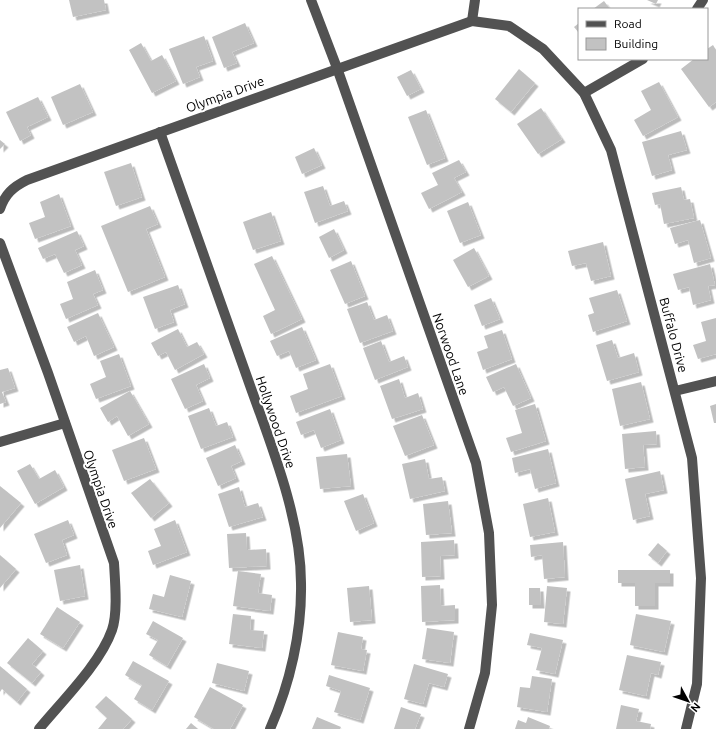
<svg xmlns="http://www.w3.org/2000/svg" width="716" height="729" viewBox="0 0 716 729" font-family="Ubuntu,sans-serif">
	<defs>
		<filter id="shadow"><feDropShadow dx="3.5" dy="3.5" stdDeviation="0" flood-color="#0004"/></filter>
	</defs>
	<rect width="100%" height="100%" fill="#fff"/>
	<!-- building -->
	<g fill="#c2c2c2" filter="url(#shadow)">
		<polygon points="69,0 104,0 106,10 73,17"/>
		<polygon points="647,0 658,0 656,4"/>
		<polygon points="604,1 610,9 593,9"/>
		<polygon points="245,23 254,43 232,52 237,63 224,68 212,37"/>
		<polygon points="579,23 579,33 574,27"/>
		<polygon points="204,36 213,61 196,67 200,77 183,84 169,49"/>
		<polygon points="141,43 151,61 162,55 176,81 152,93 129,50"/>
		<polygon points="713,45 716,50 716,102 709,107 681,69 694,59 707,59 707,49"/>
		<polygon points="519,69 535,83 511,112 495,99"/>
		<polygon points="411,70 421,89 407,96 397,77"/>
		<polygon points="659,82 678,117 643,136 634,120 651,110 641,91"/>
		<polygon points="80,84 93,112 63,125 51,97"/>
		<polygon points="38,97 48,117 27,127 31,135 20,141 6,112"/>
		<polygon points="541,108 562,139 538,154 517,124"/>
		<polygon points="426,110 445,158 427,165 408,117"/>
		<polygon points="681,131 687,150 668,155 672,170 652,176 642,142"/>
		<polygon points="0,140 5,144 0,149"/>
		<polygon points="314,148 322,165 302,174 295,157"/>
		<polygon points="459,160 466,172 454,178 462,192 429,209 421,193 438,185 432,173"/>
		<polygon points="131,163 142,197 116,206 104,172"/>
		<polygon points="323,186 330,206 344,201 348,211 315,223 304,192"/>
		<polygon points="681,187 684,200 690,199 694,218 664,224 660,204 655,205 652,193"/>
		<polygon points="59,194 71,226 35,239 29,223 45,217 40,202"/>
		<polygon points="468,202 481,235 460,243 447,211"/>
		<polygon points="150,206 158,224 146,229 165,277 128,292 101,226"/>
		<polygon points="271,212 281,241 253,250 243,222"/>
		<polygon points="700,220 711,258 694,263 688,240 675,244 670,228"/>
		<polygon points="334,229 344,250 329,258 319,237"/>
		<polygon points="77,231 84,246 75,250 82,265 64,273 55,254 43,259 38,248"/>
		<polygon points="603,242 611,276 591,281 586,263 572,266 568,251"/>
		<polygon points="474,248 489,276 468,287 453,260"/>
		<polygon points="272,256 302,319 271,334 263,316 275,310 254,264"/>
		<polygon points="351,261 365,296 345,304 330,270"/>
		<polygon points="710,264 715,285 708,286 711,300 693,305 689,287 678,290 673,274"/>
		<polygon points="95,270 103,290 93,294 98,305 66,319 60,304 73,299 67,282"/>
		<polygon points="178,285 185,304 170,310 174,322 155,329 143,297"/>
		<polygon points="617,290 627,321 593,332 588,315 594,313 589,298"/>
		<polygon points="491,298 500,319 482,326 474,305"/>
		<polygon points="367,302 374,320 387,315 393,331 360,343 347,309"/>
		<polygon points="98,313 114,347 94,356 86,336 74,342 67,327"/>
		<polygon points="716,318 716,354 698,359 693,345 706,341 701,322"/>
		<polygon points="302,327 316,360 296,368 289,351 277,356 270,341"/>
		<polygon points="178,329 187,347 197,342 204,354 175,370 166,352 158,356 151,343"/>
		<polygon points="502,330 512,359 483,370 477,352 488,348 484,336"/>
		<polygon points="612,340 618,358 634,353 639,372 607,381 596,345"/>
		<polygon points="381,341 389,362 404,356 408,367 375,380 363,348"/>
		<polygon points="119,354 131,386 96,399 90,384 106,377 100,361"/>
		<polygon points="204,364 210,378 196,385 203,401 185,409 171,379"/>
		<polygon points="330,364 342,396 296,413 290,396 308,389 303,374"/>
		<polygon points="516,364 531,398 513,406 504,387 493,392 486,377"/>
		<polygon points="8,368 15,388 2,392 6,402 0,404 0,370"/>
		<polygon points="399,379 405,398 418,393 423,409 392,419 380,386"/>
		<polygon points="641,382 650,419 620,426 612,389"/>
		<polygon points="130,391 149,424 128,436 117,416 108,422 100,408"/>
		<polygon points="535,404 546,441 511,452 506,438 522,433 515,410"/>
		<polygon points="716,404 716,423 714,423 710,406"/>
		<polygon points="209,408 216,426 227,422 233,437 201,449 188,416"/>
		<polygon points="330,409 341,440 321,448 314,430 301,435 296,422"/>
		<polygon points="422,415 434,445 405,456 393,426"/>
		<polygon points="656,431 657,444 643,445 645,467 625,469 622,434"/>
		<polygon points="144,438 156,469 124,481 112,450"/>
		<polygon points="235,445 242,461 231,466 236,478 218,486 206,458"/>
		<polygon points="548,449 556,483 535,489 530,469 515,473 512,458"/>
		<polygon points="347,454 351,486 320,489 316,457"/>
		<polygon points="425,459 429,479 442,477 445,491 410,499 402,464"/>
		<polygon points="30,464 39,479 55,470 64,487 35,504 17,471"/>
		<polygon points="660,471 664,490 645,494 650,516 633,520 625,479"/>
		<polygon points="150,479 169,503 151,518 131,493"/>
		<polygon points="0,486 21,503 0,528"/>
		<polygon points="239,487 245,507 258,503 263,517 229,527 218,494"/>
		<polygon points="363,494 374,523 356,531 344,501"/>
		<polygon points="548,498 555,532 530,537 523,504"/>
		<polygon points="448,501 452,533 426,535 423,504"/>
		<polygon points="68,520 74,535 62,540 67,555 46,563 34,534"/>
		<polygon points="175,520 187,552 153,565 148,551 161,546 154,529"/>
		<polygon points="246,533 247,550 266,549 267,566 229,568 227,534"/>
		<polygon points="454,540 455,555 440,556 441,576 422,577 421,542"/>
		<polygon points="563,542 565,577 544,579 542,555 531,557 530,545"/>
		<polygon points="658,543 667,551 658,563 648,555"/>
		<polygon points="0,555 16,569 0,588"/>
		<polygon points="80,565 85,596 60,601 54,570"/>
		<polygon points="618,570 670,570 670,583 655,583 655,606 635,606 635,583 618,583"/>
		<polygon points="238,571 261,574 258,593 272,595 270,611 233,606"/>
		<polygon points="170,575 191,581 182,617 149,609 153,594 164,597"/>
		<polygon points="440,585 441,606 455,605 455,620 422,622 421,586"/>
		<polygon points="369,586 372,620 350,622 347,588"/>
		<polygon points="547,586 567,588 563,624 544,622"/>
		<polygon points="529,588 540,588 541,605 529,605"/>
		<polygon points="57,607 80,622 63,648 40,634"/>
		<polygon points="233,614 251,616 250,630 264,631 262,648 229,644"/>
		<polygon points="636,614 671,621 664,652 630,645"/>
		<polygon points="153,621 183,638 167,666 149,655 158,640 146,634"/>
		<polygon points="427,628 454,632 450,663 422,659"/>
		<polygon points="338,632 363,637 361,649 367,650 363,671 331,665"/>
		<polygon points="530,633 563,640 555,674 536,670 542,648 527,645"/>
		<polygon points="28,638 43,651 32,664 41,672 32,683 7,663"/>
		<polygon points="627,655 661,662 658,675 651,673 646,696 619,690"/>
		<polygon points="133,661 169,681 152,710 134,699 142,685 125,675"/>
		<polygon points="217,663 249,671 244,691 212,683"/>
		<polygon points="414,664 448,674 444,687 429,683 423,704 404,699"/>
		<polygon points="0,666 27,689 17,702 2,689 0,692"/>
		<polygon points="329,675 370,688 360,720 334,712 341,691 326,686"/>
		<polygon points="532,676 552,679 547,712 517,707 520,687 530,688"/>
		<polygon points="210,687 243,705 230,729 214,729 194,717"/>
		<polygon points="106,696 132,719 123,729 98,729 107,718 95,707"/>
		<polygon points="621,705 639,709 636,721 651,724 650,729 616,729"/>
		<polygon points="401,707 421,714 415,729 394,729"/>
		<polygon points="317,717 341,727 340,729 312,729"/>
		<polygon points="528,717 550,726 549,729 515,729 518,720 526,723"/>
		<polygon points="191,723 198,729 186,729"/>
	</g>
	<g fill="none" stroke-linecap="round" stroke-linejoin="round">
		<!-- minor -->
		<g stroke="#525252" stroke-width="10">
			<polyline points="311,0 337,68 476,463 489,533 492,605 485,673 469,729"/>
			<polyline points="697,9 703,0"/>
			<polyline points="472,21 475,0"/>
			<polyline points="584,93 643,59"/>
			<path d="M160,132c29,82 58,163 87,245 22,63 54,139 54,206 1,49 -11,101 -31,146"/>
			<path d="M0,209c5,-15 13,-22 27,-29l445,-159 37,5 34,23 41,44 27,57 81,308 9,120 -4,106 -11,45"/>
			<path d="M0,243l48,130 66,190c1,18 4,50 -2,67 -12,34 -50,71 -73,99"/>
			<polyline points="675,391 716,381"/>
			<polyline points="0,442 65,423"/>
		</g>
	</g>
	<g text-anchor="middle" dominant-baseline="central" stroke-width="4" stroke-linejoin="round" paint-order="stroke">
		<!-- street labels -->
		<g font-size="13" fill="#000" stroke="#fff">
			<text transform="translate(225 94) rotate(-20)">Olympia Drive</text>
			<text transform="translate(674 335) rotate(75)">Buffalo Drive</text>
			<text transform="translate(451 354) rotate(71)">Norwood Lane</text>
			<text transform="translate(276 422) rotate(71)">Hollywood Drive</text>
			<text transform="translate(101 489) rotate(71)">Olympia Drive</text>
		</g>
	</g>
	<!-- legend -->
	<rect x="578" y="8" width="130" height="52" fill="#ffffff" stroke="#999999"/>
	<rect x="586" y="21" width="20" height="6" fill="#525252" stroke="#999999"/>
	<text x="614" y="28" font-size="12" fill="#000000">Road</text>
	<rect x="586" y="38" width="20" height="12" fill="#c2c2c2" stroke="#999999"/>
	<text x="614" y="48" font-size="12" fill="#000000">Building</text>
	<!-- north arrow -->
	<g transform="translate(688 701) rotate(130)" stroke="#ffffff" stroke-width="3" paint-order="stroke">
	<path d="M0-3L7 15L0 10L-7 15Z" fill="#000000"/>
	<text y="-6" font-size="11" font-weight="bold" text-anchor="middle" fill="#000000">N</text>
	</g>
</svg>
